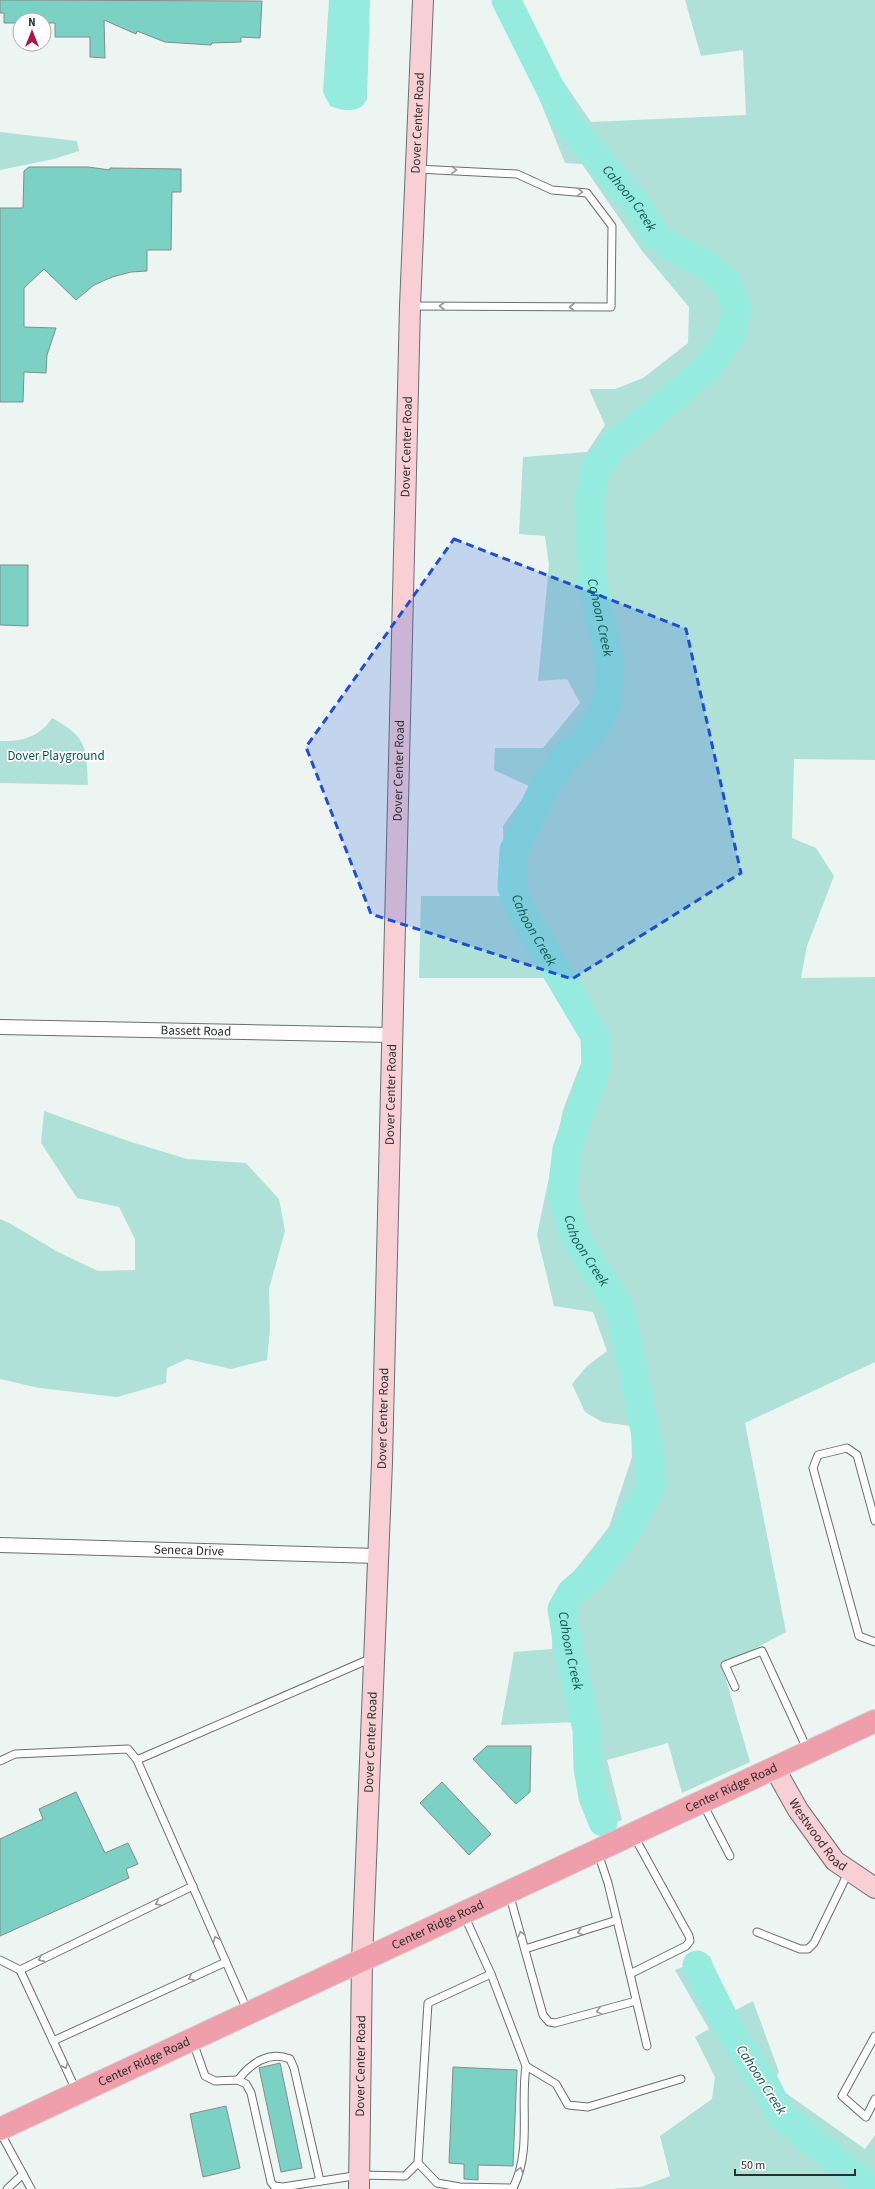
<svg xmlns="http://www.w3.org/2000/svg" width="875" height="2189" viewBox="0 0 875 2189" font-family="'Source Sans 3',sans-serif">
	<rect width="100%" height="100%" fill="#edf5f3"/>
	<!-- green -->
	<g fill="#afe1d8">
		<polygon points="685,0 875,0 875,760 794,759 792,838 816,848 834,876 807,946 801,978 875,977 875,1362 745,1423 786,1632 722,1666 750,1762 682,1793 668,1743 607,1760 622,1820 597,1831 579,1722 501,1725 514,1652 552,1649 553,1598 609,1527 632,1457 631,1426 602,1422 585,1412 572,1384 586,1367 607,1351 593,1312 554,1306 537,1235 563,1110 586,1050 554,978 419,978 421,896 505,896 503,826 531,787 494,770 495,748 543,748 580,703 567,679 538,681 549,565 545,536 519,534 523,457 587,452 605,425 589,389 615,389 643,378 688,343 689,307 642,251 582,164 565,163 533,83 563,81 591,122 746,115 743,50 701,56"/>
		<polygon points="0,132 77,141 79,151 54,159 0,170"/>
		<path d="M52,718c36,20 34,29 36,67l-88,-2v-42c21,1 40,-4 52,-23z"/>
		<polygon points="44,1111 128,1141 187,1159 246,1163 279,1199 285,1231 269,1289 270,1329 267,1360 231,1369 187,1359 167,1368 166,1383 117,1397 39,1388 0,1379 0,1219 11,1224 58,1252 98,1271 135,1270 135,1239 119,1207 77,1198 41,1143"/>
		<polygon points="710,1956 730,2013 753,2001 779,2072 773,2084 865,2149 875,2135 875,2189 610,2189 641,2187 670,2176 660,2136 712,2099 715,2077 695,2037 709,2029 675,1970"/>
	</g>
	<!-- water -->
	<path fill="#95ebdd" d="M329,0h41l-3,99c-6,15 -25,12 -37,7l-7,-14z"/>
	<g fill="none" stroke-linecap="round" stroke-linejoin="round">
		<!-- river -->
		<g stroke="#95ebdd" stroke-width="29">
			<path id="s1" d="M506,0l61,122 72,86 17,28 21,14 27,13 23,20 10,27 -7,25 -17,26 -32,30 -66,53 -19,24 -7,35 3,78 18,84 -2,37 -19,33 -21,19 -25,35 -29,61 -2,37 11,28 72,121 1,31 -29,82 -5,44 12,44 46,71 29,142 3,33 -24,46 -33,43 -24,21 -9,16 6,37 19,83 1,39 5,29 10,25"/>
			<polyline points="697,1965 730,2031 766,2086 780,2114 867,2186 868,2189"/>
		</g>
	</g>
	<!-- building -->
	<g fill="#7bd1c3" stroke="#858c8b">
		<polygon points="0,0 262,1 260,38 241,37 241,42 212,43 211,45 165,42 137,31 136,34 104,20 105,58 90,57 90,37 55,37 55,23 44,23 44,20 20,20 20,23 4,23 4,13 0,13"/>
		<polygon points="29,167 88,167 110,170 110,168 181,169 181,192 172,192 171,250 147,250 147,271 131,272 112,277 94,285 76,300 44,269 24,288 24,327 56,328 47,355 46,373 24,372 23,402 0,402 0,208 23,208 24,171"/>
		<polygon points="0,565 28,565 28,626 0,625"/>
		<polygon points="487,1746 531,1746 530,1792 516,1804 473,1759"/>
		<polygon points="442,1782 491,1834 469,1855 420,1803"/>
		<polygon points="76,1792 105,1853 128,1843 138,1864 126,1869 129,1878 0,1936 0,1839 43,1819 39,1809"/>
		<polygon points="280,2063 302,2168 281,2172 259,2068"/>
		<polygon points="453,2067 517,2070 513,2166 478,2165 478,2180 464,2179 464,2164 449,2163"/>
		<polygon points="226,2106 240,2168 203,2177 190,2114"/>
	</g>
	<g fill="none" stroke-linecap="round" stroke-linejoin="round">
		<!-- lane casing -->
		<g stroke="#69706f" stroke-width="9">
			<g id="lane">
				<polyline points="412,306 611,307 612,226 587,193 552,190 517,174 417,169"/>
				<polyline points="875,1521 857,1455 847,1448 818,1455 813,1468 859,1636 875,1642"/>
				<polyline points="735,1687 725,1665 762,1651 808,1751"/>
				<polyline points="0,1761 15,1754 128,1749 137,1760"/>
				<polyline points="703,1804 730,1856"/>
				<polyline points="598,1853 608,1883 630,1974 686,1946 690,1941 689,1936 634,1836"/>
				<polyline points="509,1893 543,2015 549,2022 555,2023 636,2001"/>
				<polyline points="757,1932 800,1949 808,1949 814,1943 849,1871"/>
				<polyline points="525,1949 617,1920"/>
				<polyline points="0,1960 20,1970"/>
				<polyline points="491,1974 526,2066 556,2084 568,2105 588,2107 681,2079"/>
				<polyline points="630,1974 647,2046"/>
				<polyline points="248,2012 137,1760 372,1658"/>
				<polyline points="875,2036 842,2096 866,2117 875,2099"/>
				<polyline points="53,2041 226,1962"/>
				<polyline points="193,2042 205,2076 215,2081 238,2080 246,2084 251,2093 271,2182 274,2186 283,2187 360,2175 405,2176 418,2163 428,2003 491,1974 464,1915"/>
				<path d="M238,2080c12,-16 31,-30 52,-21l4,9 26,113"/>
				<polyline points="76,2090 20,1970 193,1886"/>
				<polyline points="0,2132 31,2189"/>
				<path d="M418,2163l19,20 23,4 53,1c19,-38 7,-81 13,-122"/>
				<polyline points="7,2189 23,2174"/>
			</g>
		</g>
		<!-- street casing -->
		<g stroke="#69706f" stroke-width="16">
			<g id="street">
				<path id="s2" d="M0,1027l391,8"/>
				<path id="s3" d="M0,1545l377,11"/>
			</g>
		</g>
		<!-- secondary casing -->
		<g stroke="#69706f" stroke-width="22">
			<g id="secondary">
				<path id="s4" d="M775,1769l23,41 37,51 40,27"/>
				<path id="s5" d="M359,2189l3,-228 20,-499 28,-1156 13,-306"/>
			</g>
		</g>
		<!-- primary casing -->
		<g stroke="#d0d1d1" stroke-width="24">
			<g id="primary">
				<path id="s6" d="M0,2129l875,-408"/>
			</g>
		</g>
		<!-- lane -->
		<use href="#lane" stroke="#fff" stroke-width="7"/>
		<!-- street -->
		<use href="#street" stroke="#fff" stroke-width="14"/>
		<!-- secondary -->
		<use href="#secondary" stroke="#f7cfd5" stroke-width="20"/>
		<!-- primary -->
		<use href="#primary" stroke="#ef9eab" stroke-width="22"/>
	</g>
	<!-- one-way arrows -->
	<defs><path id="oneway-chevron" d="M-2-3.5L2.5 0L-2 3.5" fill="none" stroke-width="1.6" stroke-linecap="round" stroke-linejoin="round"/></defs>
	<g stroke="#959696">
		<use href="#oneway-chevron" transform="translate(454 170) rotate(3)"/>
		<use href="#oneway-chevron" transform="translate(580 192) rotate(4)"/>
		<use href="#oneway-chevron" transform="translate(442 306) rotate(-180)"/>
		<use href="#oneway-chevron" transform="translate(572 307) rotate(-180)"/>
		<use href="#oneway-chevron" transform="translate(158 1903) rotate(154)"/>
		<use href="#oneway-chevron" transform="translate(580 1932) rotate(162)"/>
		<use href="#oneway-chevron" transform="translate(521 1934) rotate(-106)"/>
		<use href="#oneway-chevron" transform="translate(216 1939) rotate(-114)"/>
		<use href="#oneway-chevron" transform="translate(41 1959) rotate(154)"/>
		<use href="#oneway-chevron" transform="translate(191 1978) rotate(155)"/>
		<use href="#oneway-chevron" transform="translate(599 2011) rotate(165)"/>
		<use href="#oneway-chevron" transform="translate(65 2066) rotate(65)"/>
		<use href="#oneway-chevron" transform="translate(520 2170) rotate(-73)"/>
	</g>
	<!-- marked area -->
	<path fill="#1d4ed8" fill-opacity="0.2" stroke="#1d4ed8" stroke-width="3" stroke-dasharray="8 5" stroke-linejoin="round" d="M454,539l232,90 55,244 -169,106 -201,-65 -65,-167z"/>
	<g text-anchor="middle" dominant-baseline="central" stroke-width="3.5" stroke-linejoin="round" paint-order="stroke">
		<!-- street labels -->
		<g font-size="13" fill="#2b2e2d" stroke="#fff">
			<text stroke="none"><textPath href="#s5" startOffset="2067">Dover Center Road</textPath></text>
			<text stroke="none"><textPath href="#s5" startOffset="1743">Dover Center Road</textPath></text>
			<text stroke="none"><textPath href="#s5" startOffset="1419">Dover Center Road</textPath></text>
			<text stroke="none"><textPath href="#s2" startOffset="196">Bassett Road</textPath></text>
			<text stroke="none"><textPath href="#s5" startOffset="1095">Dover Center Road</textPath></text>
			<text stroke="none"><textPath href="#s5" startOffset="771">Dover Center Road</textPath></text>
			<text stroke="none"><textPath href="#s3" startOffset="189">Seneca Drive</textPath></text>
			<text stroke="none"><textPath href="#s5" startOffset="447">Dover Center Road</textPath></text>
			<text stroke="none"><textPath href="#s6" startOffset="807">Center Ridge Road</textPath></text>
			<text stroke="none"><textPath href="#s4" startOffset="79">Westwood Road</textPath></text>
			<text stroke="none"><textPath href="#s6" startOffset="483">Center Ridge Road</textPath></text>
			<text stroke="none"><textPath href="#s6" startOffset="159">Center Ridge Road</textPath></text>
			<text stroke="none"><textPath href="#s5" startOffset="123">Dover Center Road</textPath></text>
		</g>
		<!-- park labels -->
		<g font-size="13" fill="#0d584f" stroke="#fff">
			<text x="56" y="756">Dover Playground</text>
		</g>
		<!-- water labels -->
		<g font-size="14" font-style="italic" fill="#105a51" stroke="#fff">
			<text stroke="none"><textPath href="#s1" startOffset="235">Cahoon Creek</textPath></text>
			<text stroke="none"><textPath href="#s1" startOffset="763">Cahoon Creek</textPath></text>
			<text stroke="none"><textPath href="#s1" startOffset="1111">Cahoon Creek</textPath></text>
			<text stroke="none"><textPath href="#s1" startOffset="1459">Cahoon Creek</textPath></text>
			<text stroke="none"><textPath href="#s1" startOffset="1903">Cahoon Creek</textPath></text>
			<text transform="translate(761 2080) rotate(57)">Cahoon Creek</text>
		</g>
	</g>
	<!-- north arrow -->
	<g transform="translate(32 32)"><circle r="19" fill="#ffffff" stroke="#aaabab"/>
	<path d="M0-3L7 15L0 10L-7 15Z" fill="#ac1740"/>
	<text y="-6" font-size="11" font-weight="bold" text-anchor="middle" fill="#2b2e2d">N</text>
	</g>
	<!-- scale -->
	<path d="M735 2169v6h120v-6" fill="none" stroke="#2b2e2d" stroke-width="2"/>
	<text x="741" y="2169" font-size="12" fill="#2b2e2d" stroke="#ffffff" stroke-width="3" paint-order="stroke">50 m</text>
</svg>
